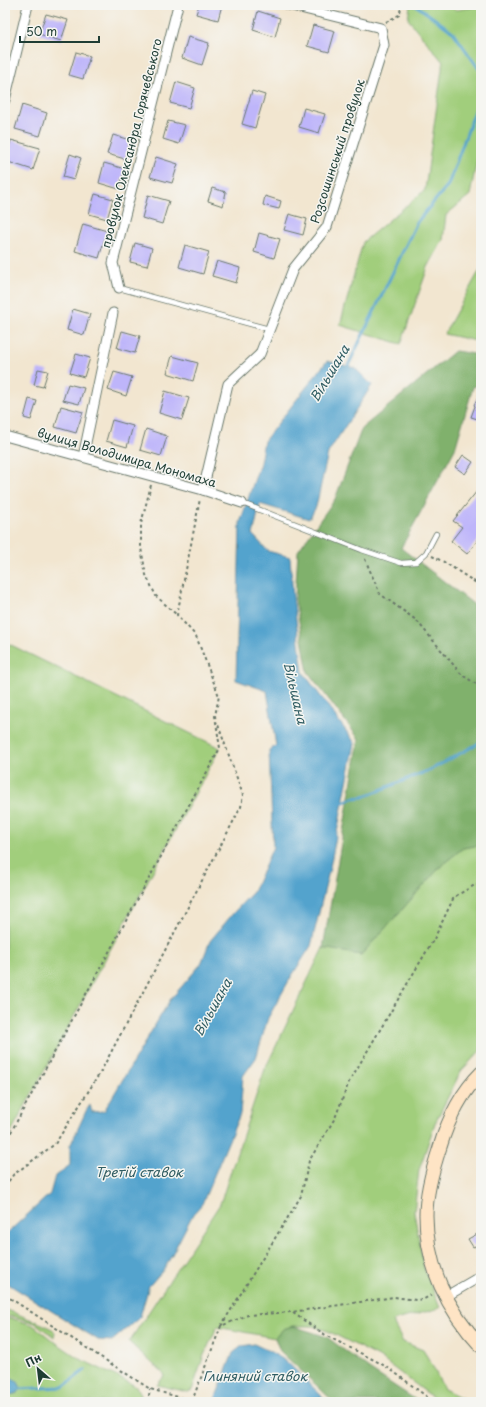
<svg xmlns="http://www.w3.org/2000/svg" width="486" height="1407" viewBox="0 0 486 1407" font-family="'Playpen Sans',sans-serif">
	<rect width="100%" height="100%" fill="#f6f6f2"/>
	<filter id="ink" filterUnits="userSpaceOnUse"><feTurbulence type="fractalNoise" baseFrequency=".025" numOctaves="2"/><feDisplacementMap in="SourceGraphic" scale="8" xChannelSelector="R" yChannelSelector="G"/><feConvolveMatrix kernelMatrix="1 2 1 2 8 2 1 2 1" color-interpolation-filters="sRGB"/></filter>
	<filter id="wash" filterUnits="userSpaceOnUse"><feTurbulence type="fractalNoise" baseFrequency=".012" numOctaves="4" result="noise"/><feDisplacementMap in="SourceGraphic" scale="16" xChannelSelector="R" yChannelSelector="G"/><feGaussianBlur stdDeviation="0.9" result="paint"/><feColorMatrix in="noise" values="0 0 0 0 0 0 0 0 0 0 0 0 0 0 0 0 0 1.4 0 .05"/><feComposite in="paint" operator="in"/></filter>
	<g filter="url(#wash)">
		<rect width="100%" height="100%" fill="#f2e6d0"/>
		<!-- green -->
		<g fill="#a1ce7c" stroke="#608658">
			<polygon points="410,5 448,5 456,10 481,6 481,149 479,150 470,195 446,215 443,240 428,267 401,344 340,325 363,242 425,190 443,62 408,19"/>
			<polygon points="481,268 481,342 444,334"/>
			<polygon points="5,642 220,748 5,1143"/>
			<polygon points="481,845 481,1050 461,1071 435,1123 419,1170 414,1212 424,1268 440,1308 392,1321 403,1342 423,1350 431,1363 444,1389 470,1402 439,1402 379,1357 330,1332 313,1326 293,1326 283,1329 275,1338 217,1327 204,1355 192,1390 188,1392 157,1385 165,1375 129,1342 220,1204 265,1069 323,948 361,955 443,864 463,848"/>
			<polygon points="5,1309 47,1326 55,1332 54,1337 35,1323 11,1316 5,1318"/>
			<path d="M11,1318l22,7 19,15 28,19 50,24c9,5 12,9 11,19h-136v-6l13,-3 -11,-18 -2,1v-56z"/>
		</g>
		<!-- forest -->
		<g fill="#80b16c" stroke="#507750">
			<polygon points="455,351 481,355 481,384 473,387 455,449 401,548 481,610 481,845 463,848 443,864 361,955 323,948 359,739 308,672 295,599 298,551 335,499 362,428"/>
			<polygon points="293,1326 327,1337 369,1369 419,1402 334,1402 280,1351 275,1338 283,1329"/>
		</g>
		<!-- water -->
		<g fill="#53a3cd" stroke="#397080">
			<polygon points="327,361 355,368 372,385 328,453 316,507 309,519 260,504 253,535 268,551 290,557 293,597 303,672 355,743 330,867 311,946 291,977 268,1018 256,1058 243,1076 240,1114 202,1204 193,1214 165,1268 149,1286 140,1317 112,1341 98,1340 5,1282 5,1235 50,1194 55,1176 70,1165 70,1146 86,1111 90,1105 92,1112 104,1111 170,1000 201,964 210,941 235,911 253,892 273,847 269,750 276,746 267,691 236,680 240,523 260,463 264,441"/>
			<polygon points="254,1344 269,1351 286,1361 328,1402 214,1402 233,1353 242,1346"/>
			<polygon points="6,1375 18,1382 21,1388 18,1393 5,1396 5,1376"/>
		</g>
		<g fill="none" stroke-linecap="round" stroke-linejoin="round">
			<!-- stream -->
			<g stroke="#53a3cd" stroke-width="3">
				<polyline points="414,5 417,6 453,32 481,72"/>
				<polyline points="346,370 417,222 448,185 479,100 481,71"/>
				<polyline points="343,802 353,798 363,797 432,769 481,742"/>
				<polyline points="17,1389 63,1387 85,1370"/>
			</g>
		</g>
		<g id="blocks">
			<!-- building -->
			<g fill="#beb5fa">
				<polygon points="199,5 222,5 218,20 196,14"/>
				<polygon points="258,11 280,18 275,37 253,30"/>
				<polygon points="46,14 68,20 61,41 39,34"/>
				<polygon points="313,25 335,31 329,52 307,46"/>
				<polygon points="188,37 209,43 202,65 182,58"/>
				<polygon points="76,52 90,56 83,79 69,75"/>
				<polygon points="176,82 195,88 189,108 170,103"/>
				<polygon points="252,91 265,95 255,128 242,124"/>
				<polygon points="22,105 47,113 40,136 15,129"/>
				<polygon points="304,108 325,114 319,133 299,127"/>
				<polygon points="168,121 185,125 179,144 163,139"/>
				<polygon points="113,135 130,140 125,159 107,154"/>
				<polygon points="11,140 40,148 33,170 5,161"/>
				<polygon points="70,154 81,158 74,180 63,177"/>
				<polygon points="156,157 178,164 172,183 150,177"/>
				<polygon points="104,163 125,169 119,189 99,183"/>
				<polygon points="212,188 226,192 223,206 208,201"/>
				<polygon points="95,194 113,199 107,219 89,214"/>
				<polygon points="148,195 169,201 162,224 142,218"/>
				<polygon points="265,196 281,201 279,209 263,205"/>
				<polygon points="289,214 307,219 303,235 284,230"/>
				<polygon points="83,224 107,231 99,258 75,251"/>
				<polygon points="259,233 280,239 274,258 254,252"/>
				<polygon points="135,243 152,248 147,266 130,262"/>
				<polygon points="185,245 209,252 203,274 179,267"/>
				<polygon points="217,261 240,268 236,283 212,276"/>
				<polygon points="73,309 90,314 84,335 67,330"/>
				<polygon points="122,331 140,336 135,353 117,348"/>
				<polygon points="76,354 90,358 84,377 70,373"/>
				<polygon points="172,356 198,363 193,381 167,373"/>
				<polygon points="38,369 48,371 43,387 34,385"/>
				<polygon points="114,372 132,377 126,396 108,390"/>
				<polygon points="68,384 84,388 79,404 63,400"/>
				<polygon points="481,390 481,420 471,417 475,406 474,405"/>
				<polygon points="165,391 189,398 182,420 159,413"/>
				<polygon points="29,399 37,401 31,420 24,418"/>
				<polygon points="61,406 83,412 76,433 55,427"/>
				<polygon points="112,420 133,426 127,447 106,441"/>
				<polygon points="146,429 167,436 161,456 140,450"/>
				<polygon points="463,455 473,462 465,474 455,467"/>
				<polygon points="481,486 481,536 467,554 451,541 462,527 453,521"/>
				<polygon points="481,1232 481,1255 475,1246 473,1247 468,1239"/>
			</g>
		</g>
	</g>
	<g filter="url(#ink)">
		<use href="#blocks" fill-opacity="0" stroke="#69786b" stroke-width="1"/>
		<g fill="none" stroke-linecap="round" stroke-linejoin="round">
			<!-- lane casing -->
			<g stroke="#69786b" stroke-width="6">
				<g id="lane">
					<polyline points="119,288 269,329"/>
					<polyline points="242,503 362,550 401,563 416,562 426,553 436,534"/>
				</g>
			</g>
			<!-- street casing -->
			<g stroke="#69786b" stroke-width="11">
				<g id="street">
					<polyline points="5,100 28,5"/>
					<polyline points="119,288 113,263 178,5"/>
					<polyline points="5,436 203,490 242,503"/>
					<polyline points="83,457 113,313"/>
					<polyline points="203,490 228,384 260,354 293,269 327,227 384,45 381,28 288,5"/>
					<polyline points="445,1297 481,1276"/>
				</g>
			</g>
			<!-- secondary casing -->
			<g stroke="#69786b" stroke-width="15">
				<path id="secondary" d="M481,1073c-20,20 -33,47 -41,74 -7,21 -14,45 -14,68 0,50 21,95 55,131"/>
			</g>
			<!-- path -->
			<g stroke="#69786b" stroke-width="2" stroke-dasharray="3 3" stroke-linecap="butt">
				<polyline points="386,22 399,15 402,5"/>
				<polyline points="151,485 141,524 141,548 146,575 156,596 177,615"/>
				<polyline points="432,556 444,562 481,586"/>
				<polyline points="365,559 380,594 416,620 462,675 481,687"/>
				<polyline points="5,1143 220,748 215,716 219,696 196,636 177,615 200,499"/>
				<polyline points="5,1186 13,1175 55,1144 100,1073 241,807 243,795 217,722"/>
				<polyline points="5,1295 150,1389 192,1401 221,1326 248,1315 292,1312 394,1297 416,1300 424,1299 432,1295"/>
				<polyline points="293,1313 327,1336 376,1361 390,1369 434,1402"/>
				<polyline points="221,1326 301,1196 309,1161 335,1118 349,1082 435,937 454,897 475,885 481,885"/>
				<polyline points="148,1402 150,1389"/>
			</g>
			<!-- lane -->
			<use href="#lane" stroke="#fff" stroke-width="4.5"/>
			<!-- street -->
			<use href="#street" stroke="#fff" stroke-width="9"/>
			<!-- secondary -->
			<use href="#secondary" stroke="#fee4c5" stroke-width="13"/>
		</g>
	</g>
	<g text-anchor="middle" dominant-baseline="central" stroke-width="3" stroke-linejoin="round" paint-order="stroke">
		<!-- street labels -->
		<g font-size="12" fill="#1f3d34" stroke="#f6f6f2">
			<text transform="translate(131 143) rotate(-76)">провулок Олександра Горячевського</text>
			<text transform="translate(337 151) rotate(-72)">Розсошинський провулок</text>
			<text transform="translate(127 457) rotate(16)">вулиця Володимира Мономаха</text>
		</g>
		<!-- water labels -->
		<g font-size="13" font-style="italic" fill="#2f5c62" stroke="#f6f6f2">
			<text transform="translate(329 373) rotate(-59)">Вільшана</text>
			<text transform="translate(296 693) rotate(77)">Вільшана</text>
			<text transform="translate(212 1007) rotate(-61)">Вільшана</text>
			<text x="139" y="1171">Третій ставок</text>
			<text x="255" y="1375">Глиняний ставок</text>
		</g>
	</g>
	<!-- margin -->
	<rect width="486" height="1407" fill="none" stroke="#f6f6f2" stroke-width="20"/>
	<!-- north arrow -->
	<g transform="translate(38 1369) rotate(332)" stroke="#f6f6f2" stroke-width="3" paint-order="stroke">
	<path d="M0-3L7 15L0 10L-7 15Z" fill="#1f3d34"/>
	<text y="-6" font-size="11" font-weight="bold" text-anchor="middle" fill="#1f3d34">Пн</text>
	</g>
	<!-- scale -->
	<path d="M20 36v6h79v-6" fill="none" stroke="#1f3d34" stroke-width="2"/>
	<text x="26" y="36" font-size="12" fill="#1f3d34" stroke="#f6f6f2" stroke-width="3" paint-order="stroke">50 m</text>
</svg>
